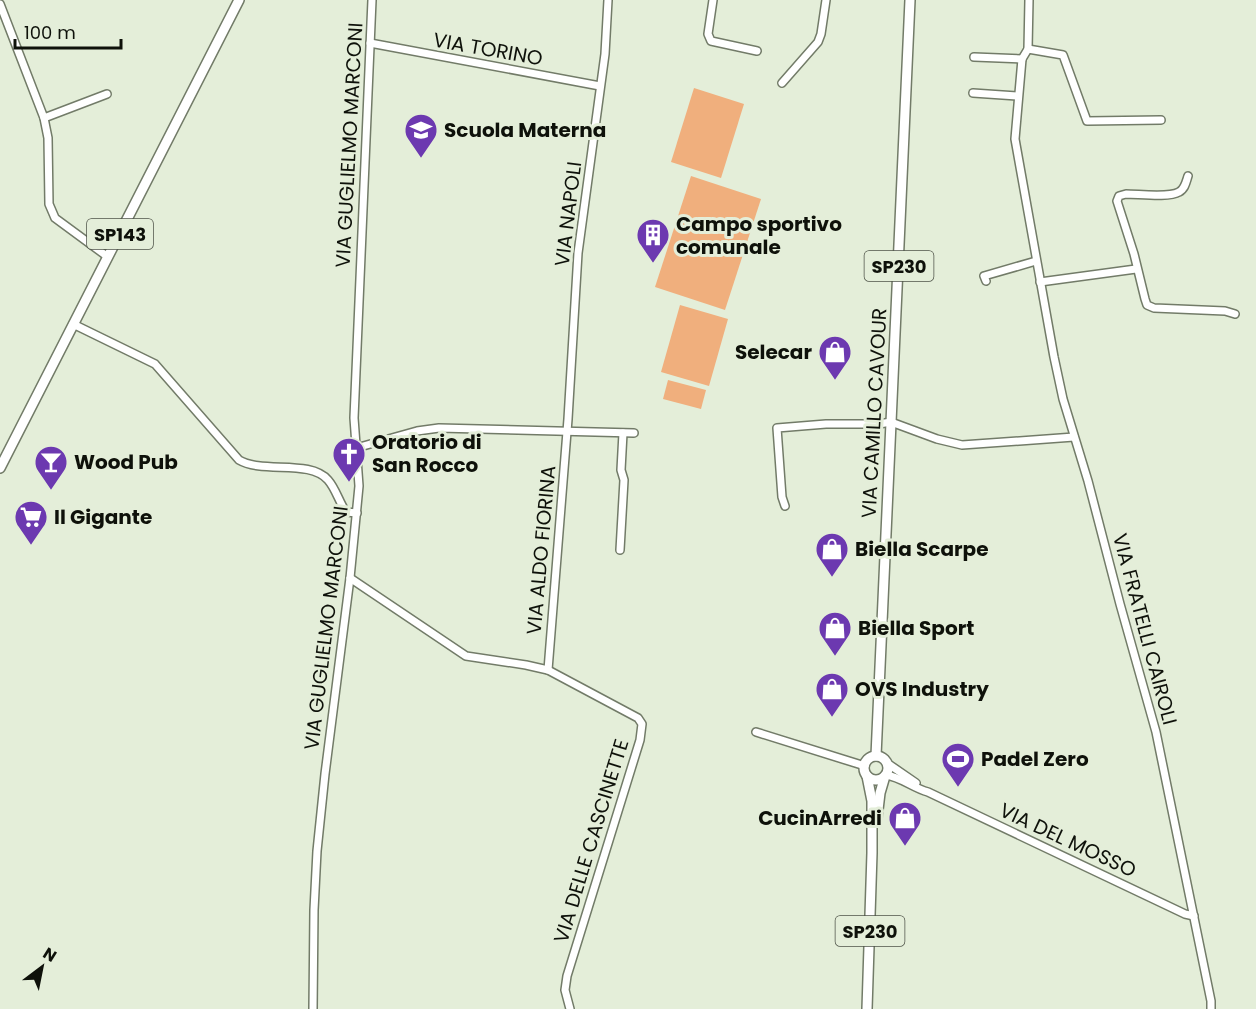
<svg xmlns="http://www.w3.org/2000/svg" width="1256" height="1009" viewBox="0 0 1256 1009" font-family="Poppins,sans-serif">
	<rect width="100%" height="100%" fill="#e4eed9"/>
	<!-- green -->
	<g fill="#f0af7d">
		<polygon points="694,88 744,104 721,178 671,162"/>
		<polygon points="691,176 761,199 725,310 655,287"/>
		<polygon points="680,305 728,319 709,386 661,372"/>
		<polygon points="668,380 706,390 701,409 663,399"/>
	</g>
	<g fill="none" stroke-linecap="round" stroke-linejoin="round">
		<!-- minor casing -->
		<g stroke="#727b68" stroke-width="10">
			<g id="minor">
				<polyline points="713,0 708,34 711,41 757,51"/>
				<polyline points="1029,0 1028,49 1022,59 1015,139 1054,357 1063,399 1088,481 1120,604 1156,732 1211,1001 1211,1009"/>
				<polyline points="0,4 44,118 48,138 49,204 55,218 108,257"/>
				<polyline points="370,43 600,86"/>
				<polyline points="1028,49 1063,55 1087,121 1161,120"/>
				<polyline points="974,57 1022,59"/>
				<polyline points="782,83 818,42 821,34 826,0"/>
				<polyline points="973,93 1017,96"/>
				<polyline points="44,118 107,94"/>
				<path d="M1188,176c-2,6 -3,13 -9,16 -10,6 -40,2 -53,2l-7,2 -2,5 17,53 11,45 2,6 7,3 71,3 10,3"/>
				<polyline points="986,281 984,276 1036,261"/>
				<polyline points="1040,282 1136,269"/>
				<path d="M73,324l82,40 84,96c24,14 71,-1 89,20 8,9 11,22 18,32l11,1"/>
				<polyline points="356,448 417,431 439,428 634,433"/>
				<polyline points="785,506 782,497 777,428 826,424 879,424 891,422 937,439 962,445 1074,437"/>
				<polyline points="620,550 624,480 621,470 623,433"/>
				<polyline points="350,578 466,656 526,665 548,670 638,718 642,724 640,740 567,976 565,990 570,1009"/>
				<polyline points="548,670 568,419 578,253 605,54 608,0"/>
				<polyline points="756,732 865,766"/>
				<polyline points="887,763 916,783"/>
				<path d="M886,775c15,2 27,13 42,17l257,122 9,2"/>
				<polyline points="313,1009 314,910 317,851 325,774 350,578 359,486 354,418 372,0"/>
			</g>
		</g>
		<!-- major casing -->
		<g stroke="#727b68" stroke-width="12">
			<g id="major">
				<polyline points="0,468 239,0"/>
				<polyline points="876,756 910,0"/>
				<circle cx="876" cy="768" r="12"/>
				<polyline points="877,818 880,793 885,776"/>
				<polyline points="867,1009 872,853 872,801 867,776"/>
			</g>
		</g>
		<!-- minor -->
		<use href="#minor" stroke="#fff" stroke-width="7"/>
		<!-- major -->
		<use href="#major" stroke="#fff" stroke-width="9"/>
	</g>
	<!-- icons -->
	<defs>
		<g id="school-pin" transform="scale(1.725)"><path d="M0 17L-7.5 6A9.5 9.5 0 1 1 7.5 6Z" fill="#6c39b0" stroke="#e4eed9"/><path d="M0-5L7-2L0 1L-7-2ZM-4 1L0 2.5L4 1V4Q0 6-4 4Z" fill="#fff"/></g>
		<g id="building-pin" transform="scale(1.725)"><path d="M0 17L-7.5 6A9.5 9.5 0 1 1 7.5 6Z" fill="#6c39b0" stroke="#e4eed9"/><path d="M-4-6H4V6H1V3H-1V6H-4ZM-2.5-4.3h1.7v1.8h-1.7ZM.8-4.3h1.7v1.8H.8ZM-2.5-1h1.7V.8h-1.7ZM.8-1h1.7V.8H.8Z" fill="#fff"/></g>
		<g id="shop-pin" transform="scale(1.725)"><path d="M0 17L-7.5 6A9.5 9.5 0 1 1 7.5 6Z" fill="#6c39b0" stroke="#e4eed9"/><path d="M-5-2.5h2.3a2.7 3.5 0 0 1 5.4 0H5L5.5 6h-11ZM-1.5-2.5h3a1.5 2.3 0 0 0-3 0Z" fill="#fff"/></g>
		<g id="church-pin" transform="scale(1.725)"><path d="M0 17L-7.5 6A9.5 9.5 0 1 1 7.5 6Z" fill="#6c39b0" stroke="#e4eed9"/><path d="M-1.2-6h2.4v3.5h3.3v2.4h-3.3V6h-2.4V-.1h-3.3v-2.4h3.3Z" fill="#fff"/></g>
		<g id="bar-pin" transform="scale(1.725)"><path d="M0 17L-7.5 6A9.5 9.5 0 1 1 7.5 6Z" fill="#6c39b0" stroke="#e4eed9"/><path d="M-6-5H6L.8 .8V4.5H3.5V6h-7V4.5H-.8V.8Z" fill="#fff"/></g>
		<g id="supermarket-pin" transform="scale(1.725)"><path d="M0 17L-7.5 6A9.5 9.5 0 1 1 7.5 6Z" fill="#6c39b0" stroke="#e4eed9"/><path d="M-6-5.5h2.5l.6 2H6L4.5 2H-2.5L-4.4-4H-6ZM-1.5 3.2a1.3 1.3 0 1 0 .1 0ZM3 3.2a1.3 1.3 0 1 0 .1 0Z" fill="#fff"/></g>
		<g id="stadium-pin" transform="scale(1.725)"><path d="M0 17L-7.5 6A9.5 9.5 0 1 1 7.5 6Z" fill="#6c39b0" stroke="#e4eed9"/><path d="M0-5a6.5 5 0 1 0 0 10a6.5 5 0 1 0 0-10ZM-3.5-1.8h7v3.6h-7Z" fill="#fff"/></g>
	</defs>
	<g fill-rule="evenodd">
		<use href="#school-pin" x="421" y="130"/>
		<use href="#building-pin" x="653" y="235"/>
		<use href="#shop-pin" x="835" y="352"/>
		<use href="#church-pin" x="349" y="454"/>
		<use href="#bar-pin" x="51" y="462"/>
		<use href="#supermarket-pin" x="31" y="517"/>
		<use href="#shop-pin" x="832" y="549"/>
		<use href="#shop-pin" x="835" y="628"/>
		<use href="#shop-pin" x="832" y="689"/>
		<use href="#stadium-pin" x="958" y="759"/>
		<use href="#shop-pin" x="905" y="818"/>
	</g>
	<g text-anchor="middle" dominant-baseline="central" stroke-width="6" stroke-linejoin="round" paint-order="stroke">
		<!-- shield labels -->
		<g fill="#e4eed9" stroke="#4e5348" stroke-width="1.5">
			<rect x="87" y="219" width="66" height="30" rx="4.5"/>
			<rect x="864.5" y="251" width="69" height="30" rx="4.5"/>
			<rect x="835.5" y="916" width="69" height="30" rx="4.5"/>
		</g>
		<g font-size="18" font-weight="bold" fill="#0e110a">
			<text x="120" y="234">SP143</text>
			<text x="899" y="266">SP230</text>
			<text x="870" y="931">SP230</text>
		</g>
		<!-- street labels -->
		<g font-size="20" fill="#0e110a" stroke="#e4eed9">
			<text transform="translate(488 49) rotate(10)">VIA TORINO</text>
			<text transform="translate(349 145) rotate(-87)">VIA GUGLIELMO MARCONI</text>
			<text transform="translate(568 214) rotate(-83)">VIA NAPOLI</text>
			<text transform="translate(874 413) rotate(-87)">VIA CAMILLO CAVOUR</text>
			<text transform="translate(541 550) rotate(-85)">VIA ALDO FIORINA</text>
			<text transform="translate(326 628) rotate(-83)">VIA GUGLIELMO MARCONI</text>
			<text transform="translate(1145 629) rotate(75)">VIA FRATELLI CAIROLI</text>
			<text transform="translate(1068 840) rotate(25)">VIA DEL MOSSO</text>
			<text transform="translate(591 841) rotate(-73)">VIA DELLE CASCINETTE</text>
		</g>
		<!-- poi labels -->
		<g font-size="20" font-weight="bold" fill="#0e110a" stroke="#e4eed9" text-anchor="start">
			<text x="444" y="130">Scuola Materna</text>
			<text x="676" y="224">Campo sportivo<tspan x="676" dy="23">comunale</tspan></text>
			<text x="812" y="352" text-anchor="end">Selecar</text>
			<text x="372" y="442">Oratorio di<tspan x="372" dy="23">San Rocco</tspan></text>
			<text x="74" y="462">Wood Pub</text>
			<text x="54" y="517">Il Gigante</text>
			<text x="855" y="549">Biella Scarpe</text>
			<text x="858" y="628">Biella Sport</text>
			<text x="855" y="689">OVS Industry</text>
			<text x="981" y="759">Padel Zero</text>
			<text x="882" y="818" text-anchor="end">CucinArredi</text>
		</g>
	</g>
	<!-- north arrow -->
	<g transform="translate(42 967) rotate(32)" stroke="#e4eed9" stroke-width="4.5" paint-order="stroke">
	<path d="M0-4.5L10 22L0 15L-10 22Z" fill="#0e110a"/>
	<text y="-9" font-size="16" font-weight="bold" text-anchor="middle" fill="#0e110a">N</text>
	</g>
	<!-- scale -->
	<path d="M15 39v9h106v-9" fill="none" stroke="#0e110a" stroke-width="3"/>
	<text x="24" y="39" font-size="18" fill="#0e110a" stroke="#e4eed9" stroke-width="4.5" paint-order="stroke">100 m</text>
</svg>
